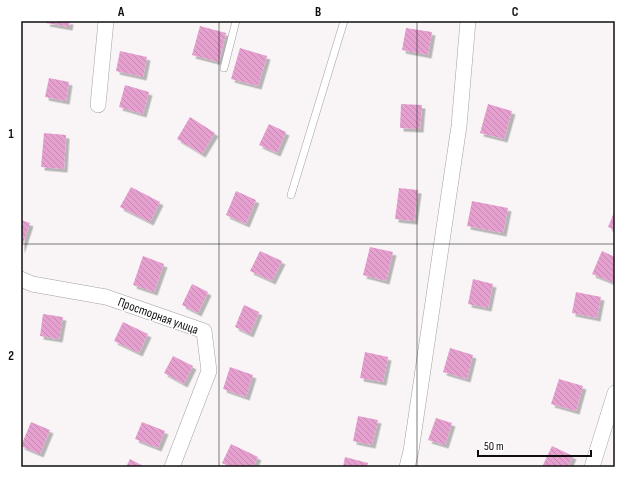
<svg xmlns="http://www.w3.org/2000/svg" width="636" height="488" viewBox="0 0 636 488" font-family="'Sofia Sans Condensed',sans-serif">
	<defs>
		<pattern id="building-back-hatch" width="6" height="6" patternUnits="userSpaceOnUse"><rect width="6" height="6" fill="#e6a0d0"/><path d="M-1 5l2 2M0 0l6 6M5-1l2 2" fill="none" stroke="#c489b1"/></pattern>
		<filter id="shadow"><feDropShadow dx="3.5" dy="3.5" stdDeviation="0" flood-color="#0004"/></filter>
	</defs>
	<rect width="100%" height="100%" fill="#f9f5f7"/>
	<!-- building -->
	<g fill="url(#building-back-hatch)" filter="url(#shadow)">
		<polygon points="47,21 70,21 69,27 46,23"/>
		<polygon points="200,26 226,33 219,62 192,55"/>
		<polygon points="406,28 432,32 428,55 402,50"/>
		<polygon points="240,48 267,56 258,86 231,79"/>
		<polygon points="120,51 147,57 143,77 116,71"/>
		<polygon points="49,78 69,82 66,101 45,97"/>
		<polygon points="125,85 149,92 143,114 119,107"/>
		<polygon points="401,104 422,105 420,129 400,128"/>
		<polygon points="488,104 512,111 504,139 480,133"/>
		<polygon points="190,117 215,133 202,154 177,139"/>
		<polygon points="269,124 286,132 277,153 259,145"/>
		<polygon points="44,133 66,135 64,169 41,167"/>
		<polygon points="131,187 160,202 150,222 120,207"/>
		<polygon points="399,188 418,190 414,221 395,219"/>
		<polygon points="236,191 256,200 246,224 226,215"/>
		<polygon points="472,201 508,208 503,233 467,226"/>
		<polygon points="615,210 615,230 608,227"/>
		<polygon points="21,220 30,223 21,250"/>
		<polygon points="370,247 393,252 386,281 363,275"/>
		<polygon points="260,251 282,261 272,281 250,271"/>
		<polygon points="602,251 615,257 615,283 592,274"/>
		<polygon points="143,256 164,264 154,292 133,285"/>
		<polygon points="473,279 493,284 488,308 468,304"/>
		<polygon points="192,284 208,292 198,313 182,305"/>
		<polygon points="576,292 601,297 597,318 572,313"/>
		<polygon points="244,305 259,312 250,334 235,327"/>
		<polygon points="43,314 63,317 59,339 40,336"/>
		<polygon points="123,322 148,334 139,353 114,341"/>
		<polygon points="450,348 473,355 467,379 443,372"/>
		<polygon points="365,352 388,357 383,382 360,378"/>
		<polygon points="173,356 193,366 184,384 164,373"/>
		<polygon points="230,367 253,375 246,397 223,389"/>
		<polygon points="559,379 583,386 576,411 551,404"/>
		<polygon points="358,416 378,420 372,445 353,441"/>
		<polygon points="436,418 452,423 445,445 428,440"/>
		<polygon points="31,422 50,430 40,454 21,446"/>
		<polygon points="142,422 165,431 158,448 135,439"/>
		<polygon points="231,444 258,457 253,467 231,467 222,463"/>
		<polygon points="552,446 573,456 568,467 542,467"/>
		<polygon points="345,457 368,463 367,467 343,467"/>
		<polygon points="130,459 145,467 126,467"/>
	</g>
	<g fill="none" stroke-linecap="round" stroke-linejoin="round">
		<!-- lane casing -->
		<g stroke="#a5a1a4" stroke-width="8">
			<g id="lane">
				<polyline points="224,68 236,21"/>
				<polyline points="291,195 344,21"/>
			</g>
		</g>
		<!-- street casing -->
		<g stroke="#a5a1a4" stroke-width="16">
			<g id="street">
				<polyline points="98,105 106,21"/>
				<polyline points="21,279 32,284 106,297 204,331 209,371 172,467"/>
				<polyline points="407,467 411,451 459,126 468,21"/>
				<polyline points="592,467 615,393"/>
			</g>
		</g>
		<!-- lane -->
		<use href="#lane" stroke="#fff" stroke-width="7"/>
		<!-- street -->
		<use href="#street" stroke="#fff" stroke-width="15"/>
	</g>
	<!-- grid -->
	<path fill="none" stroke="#0f0e0f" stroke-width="1" stroke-opacity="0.55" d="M219,21v446M417,21v446M21,244h594"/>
	<g text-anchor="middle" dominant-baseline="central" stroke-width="3" stroke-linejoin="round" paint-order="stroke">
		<!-- street labels -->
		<g font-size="13" fill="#0f0e0f" stroke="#fff">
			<text transform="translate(158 316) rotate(20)">Просторная улица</text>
		</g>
	</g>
	<!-- border -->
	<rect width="636" height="488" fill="none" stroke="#ffffff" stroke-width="44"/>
	<!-- scale -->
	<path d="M478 450v6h113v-6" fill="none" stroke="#0f0e0f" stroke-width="2"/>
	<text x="484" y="450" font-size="12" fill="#0f0e0f" stroke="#ffffff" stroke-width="3" paint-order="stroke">50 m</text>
	<rect x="22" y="22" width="592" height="444" fill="none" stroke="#0f0e0f" stroke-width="1.5"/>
	<g font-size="13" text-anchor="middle" font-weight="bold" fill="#0f0e0f">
		<text x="121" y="16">A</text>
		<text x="318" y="16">B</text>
		<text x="515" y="16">C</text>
		<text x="11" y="138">1</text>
		<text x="11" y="360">2</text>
	</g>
</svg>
